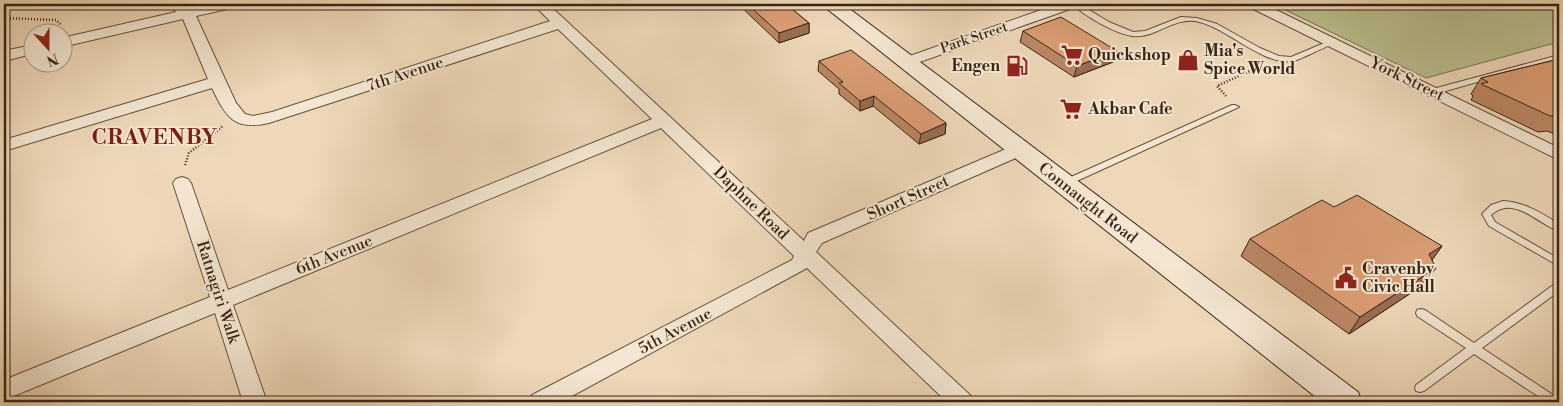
<svg xmlns="http://www.w3.org/2000/svg" width="1563" height="406" viewBox="0 0 1563 406" font-family="'Libre Bodoni',serif">
	<rect width="100%" height="100%" fill="#eed8b9"/>
	<filter id="stains"><feTurbulence type="fractalNoise" baseFrequency=".004" numOctaves="4"/><feColorMatrix values="0 0 0 0 .2 0 0 0 0 .09 0 0 0 0 .02 0 0 0 .5 -.17"/></filter>
	<radialGradient id="worn" r=".72"><stop offset=".6" stop-color="#630" stop-opacity="0"/><stop offset="1" stop-color="#630" stop-opacity=".3"/></radialGradient>
	<!-- green -->
	<polygon fill="#babe8e" stroke="#7a7250" points="1273,4 1559,4 1559,48 1551,44 1426,78"/>
	<g fill="none" stroke-linecap="round" stroke-linejoin="round">
		<!-- lane casing -->
		<g stroke="#66523c" stroke-width="2">
			<g id="lane">
				<path d="M1072,4h7l30,18 24,10 12,-1 36,-14 16,1 20,6 43,24 19,8 12,1 38,-16h4l1,1c-6,5 -16,8 -23,12 -6,2 -12,6 -18,7 -31,5 -67,-35 -98,-40 -15,-2 -27,6 -40,11 -7,3 -15,5 -23,4 -18,-3 -47,-20 -60,-32z"/>
				<polygon points="1559,55 1559,59 1435,94 1429,94 1428,92 1429,90"/>
				<polygon points="1232,105 1235,105 1239,107 1068,185 1062,185 1061,183 1062,181"/>
				<path d="M1503,201c21,1 38,12 56,23v7c-22,-7 -45,-37 -68,-16l4,7 64,37v7l-70,-40 -7,-12 9,-9z"/>
				<polygon points="1559,282 1559,291 1482,348 1559,399 1559,402 1547,402 1474,354 1424,391 1420,392 1416,391 1415,388 1416,385 1466,348 1417,316 1416,313 1417,310 1421,309 1425,310 1474,343 1556,283"/>
			</g>
		</g>
		<!-- street casing -->
		<g stroke="#66523c" stroke-width="2">
			<g id="street">
				<path d="M169,4h15l6,5 25,-5h24l-2,3 -41,9 40,87 9,11 8,2 19,-4 278,-91 -17,-17h15l256,237 4,-8 205,-87 6,-1 6,1 3,4 -3,4 -203,89 -6,9 154,143 4,7h-27l-140,-134 -246,134h-33l4,-7 260,-135 2,-4 -133,-128 -428,177 34,97h-24l-28,-89 -211,87v-20l206,-83 -37,-114 3,-4 6,-2 6,2 3,4 37,107 424,-171 -94,-90 -289,94c-35,8 -43,-6 -57,-35l-208,63v-11l204,-61 -25,-60 -121,28v-9l114,-26z"/>
				<polygon points="1058,4 1078,4 1076,7 911,65 901,65 898,62 901,59"/>
				<polygon points="1247,4 1264,4 1559,148 1559,160 1249,7"/>
				<polygon points="32,45 32,54 4,61 4,51"/>
			</g>
		</g>
		<!-- secondary casing -->
		<g stroke="#392513" stroke-width="2">
			<polygon id="secondary" points="821,4 843,4 1358,392 1362,402 1322,402"/>
		</g>
		<!-- path -->
		<g stroke="#392513" stroke-width="2.5" stroke-dasharray="1 2" stroke-linecap="butt">
			<polyline points="4,18 56,20 61,25"/>
			<polyline points="1226,96 1217,86 1259,67"/>
			<polyline points="185,165 189,153 223,126"/>
		</g>
		<!-- lane -->
		<use href="#lane" fill="#f4e6d2" fill-rule="evenodd"/>
		<!-- street -->
		<use href="#street" fill="#f4e6d2" fill-rule="evenodd"/>
		<!-- secondary -->
		<use href="#secondary" fill="#f4e6d2" fill-rule="evenodd"/>
	</g>
	<!-- wall -->
	<g fill="#bb8664" stroke="#392513">
		<polygon points="738,4 792,4 792,9 809,23 809,33 779,43"/>
		<polygon points="1023,31 1113,62 1074,77 1020,42"/>
		<polygon points="1559,59 1559,135 1557,135 1547,131 1538,132 1471,100 1473,96 1471,94 1481,78"/>
		<polygon points="819,61 946,123 945,134 919,144 873,106 860,111 839,94 839,89 818,71"/>
		<polygon points="1334,207 1442,246 1432,260 1423,285 1349,334 1241,256 1250,239"/>
	</g>
	<!-- shaded-wall -->
	<g fill="#996d51" stroke="#392513">
		<polygon points="785,4 792,4 792,11"/>
		<polygon points="809,23 809,33 779,43 779,33"/>
		<polygon points="1117,51 1113,62 1074,77 1077,66"/>
		<polygon points="874,96 873,106 860,111 860,101"/>
		<polygon points="946,123 945,134 919,144 921,134"/>
		<polygon points="1442,246 1430,263 1429,254"/>
		<polygon points="1436,268 1423,285 1349,334 1360,317"/>
	</g>
	<!-- building -->
	<g fill="#da9c74" stroke="#392513">
		<polygon points="747,4 786,4 809,23 779,33"/>
		<polygon points="1061,17 1117,51 1077,66 1023,31"/>
		<polygon points="851,50 946,123 921,134 874,96 860,101 839,83 843,82 819,61"/>
		<polygon points="1559,59 1559,115 1550,116 1481,84 1488,82 1481,78"/>
		<polygon points="1357,195 1442,246 1429,254 1436,268 1360,317 1250,239 1322,200 1334,207"/>
	</g>
	<!-- icons -->
	<defs>
		<g id="supermarket-bare" transform="scale(1.725)"><path d="M-6-5.5h2.5l.6 2H6L4.5 2H-2.5L-4.4-4H-6ZM-1.5 3.2a1.3 1.3 0 1 0 .1 0ZM3 3.2a1.3 1.3 0 1 0 .1 0Z" fill="#8f2418" stroke="#f4e6d2" stroke-width="2.5" paint-order="stroke"/></g>
		<g id="shop-bare" transform="scale(1.725)"><path d="M-5-2.5h2.3a2.7 3.5 0 0 1 5.4 0H5L5.5 6h-11ZM-1.5-2.5h3a1.5 2.3 0 0 0-3 0Z" fill="#8f2418" stroke="#f4e6d2" stroke-width="2.5" paint-order="stroke"/></g>
		<g id="fuel-bare" transform="scale(1.725)"><path d="M-5.5-6h7V0h2V4h1.3V-2.5L3-4.5l.8-.8L6-3V5H2.5V1h-1V6h-7ZM-4.2-4.7v3.2H.2V-4.7Z" fill="#8f2418" stroke="#f4e6d2" stroke-width="2.5" paint-order="stroke"/></g>
		<g id="civic-bare" transform="scale(1.725)"><path d="M-.6-6.5H3V-4.5H.6V-3L4-1V1h2V6H-6V1h2V-1L-.6-3ZM-1.2 2.5V6h2.4V2.5Z" fill="#8f2418" stroke="#f4e6d2" stroke-width="2.5" paint-order="stroke"/></g>
	</defs>
	<g fill-rule="evenodd">
		<use href="#supermarket-bare" x="1072" y="55"/>
		<use href="#shop-bare" x="1188" y="60"/>
		<use href="#fuel-bare" x="1017" y="66"/>
		<use href="#supermarket-bare" x="1071" y="109"/>
		<use href="#civic-bare" x="1346" y="278"/>
	</g>
	<g text-anchor="middle" dominant-baseline="central" stroke-width="4" stroke-linejoin="round" paint-order="stroke">
		<!-- far-street labels -->
		<g font-size="14" fill="#392513" stroke="#f4e6d2">
			<text transform="translate(974 38) rotate(-19)">Park Street</text>
		</g>
		<!-- poi labels -->
		<g font-size="16" font-weight="bold" fill="#392513" stroke="#f4e6d2" text-anchor="start">
			<text x="1204" y="51">Mia's<tspan x="1204" dy="18">Spice World</tspan></text>
			<text x="1088" y="55">Quickshop</text>
			<text x="1000" y="66" text-anchor="end">Engen</text>
			<text x="1088" y="109">Akbar Cafe</text>
			<text x="1362" y="269">Cravenby<tspan x="1362" dy="18">Civic Hall</tspan></text>
		</g>
		<!-- street labels -->
		<g font-size="16" fill="#392513" stroke="#f4e6d2">
			<text transform="translate(405 74) rotate(-18)">7th Avenue</text>
			<text transform="translate(1407 79) rotate(26)">York Street</text>
			<text transform="translate(908 198) rotate(-24)">Short Street</text>
			<text transform="translate(751 203) rotate(44)">Daphne Road</text>
			<text transform="translate(1088 203) rotate(38)">Connaught Road</text>
			<text transform="translate(334 255) rotate(-22)">6th Avenue</text>
			<text transform="translate(218 292) rotate(72)">Ratnagiri Walk</text>
			<text transform="translate(675 331) rotate(-28)">5th Avenue</text>
		</g>
		<!-- district labels -->
		<g font-size="21" font-weight="bold" letter-spacing="1" fill="#7a1f14" stroke="#f4e6d2">
			<text x="155" y="138">CRAVENBY</text>
		</g>
	</g>
	<!-- margin -->
	<rect width="1563" height="406" fill="none" stroke="#eed8b9" stroke-width="20"/>
	<rect x="5" y="5" width="1553" height="396" fill="none" stroke="#392513" stroke-width="2.5"/>
	<rect x="10" y="10" width="1543" height="386" fill="none" stroke="#392513"/>
	<!-- north arrow -->
	<g transform="translate(48 48) rotate(159)"><circle r="24" fill="#f4e6d2" stroke="#a99986"/>
	<path d="M0-4L9 19L0 12L-9 19Z" fill="#8f2418"/>
	<text y="-8" font-size="14" font-weight="bold" text-anchor="middle" fill="#392513">N</text>
	</g>
	<rect width="100%" height="100%" filter="url(#stains)"/>
	<rect width="100%" height="100%" fill="url(#worn)"/>
</svg>
